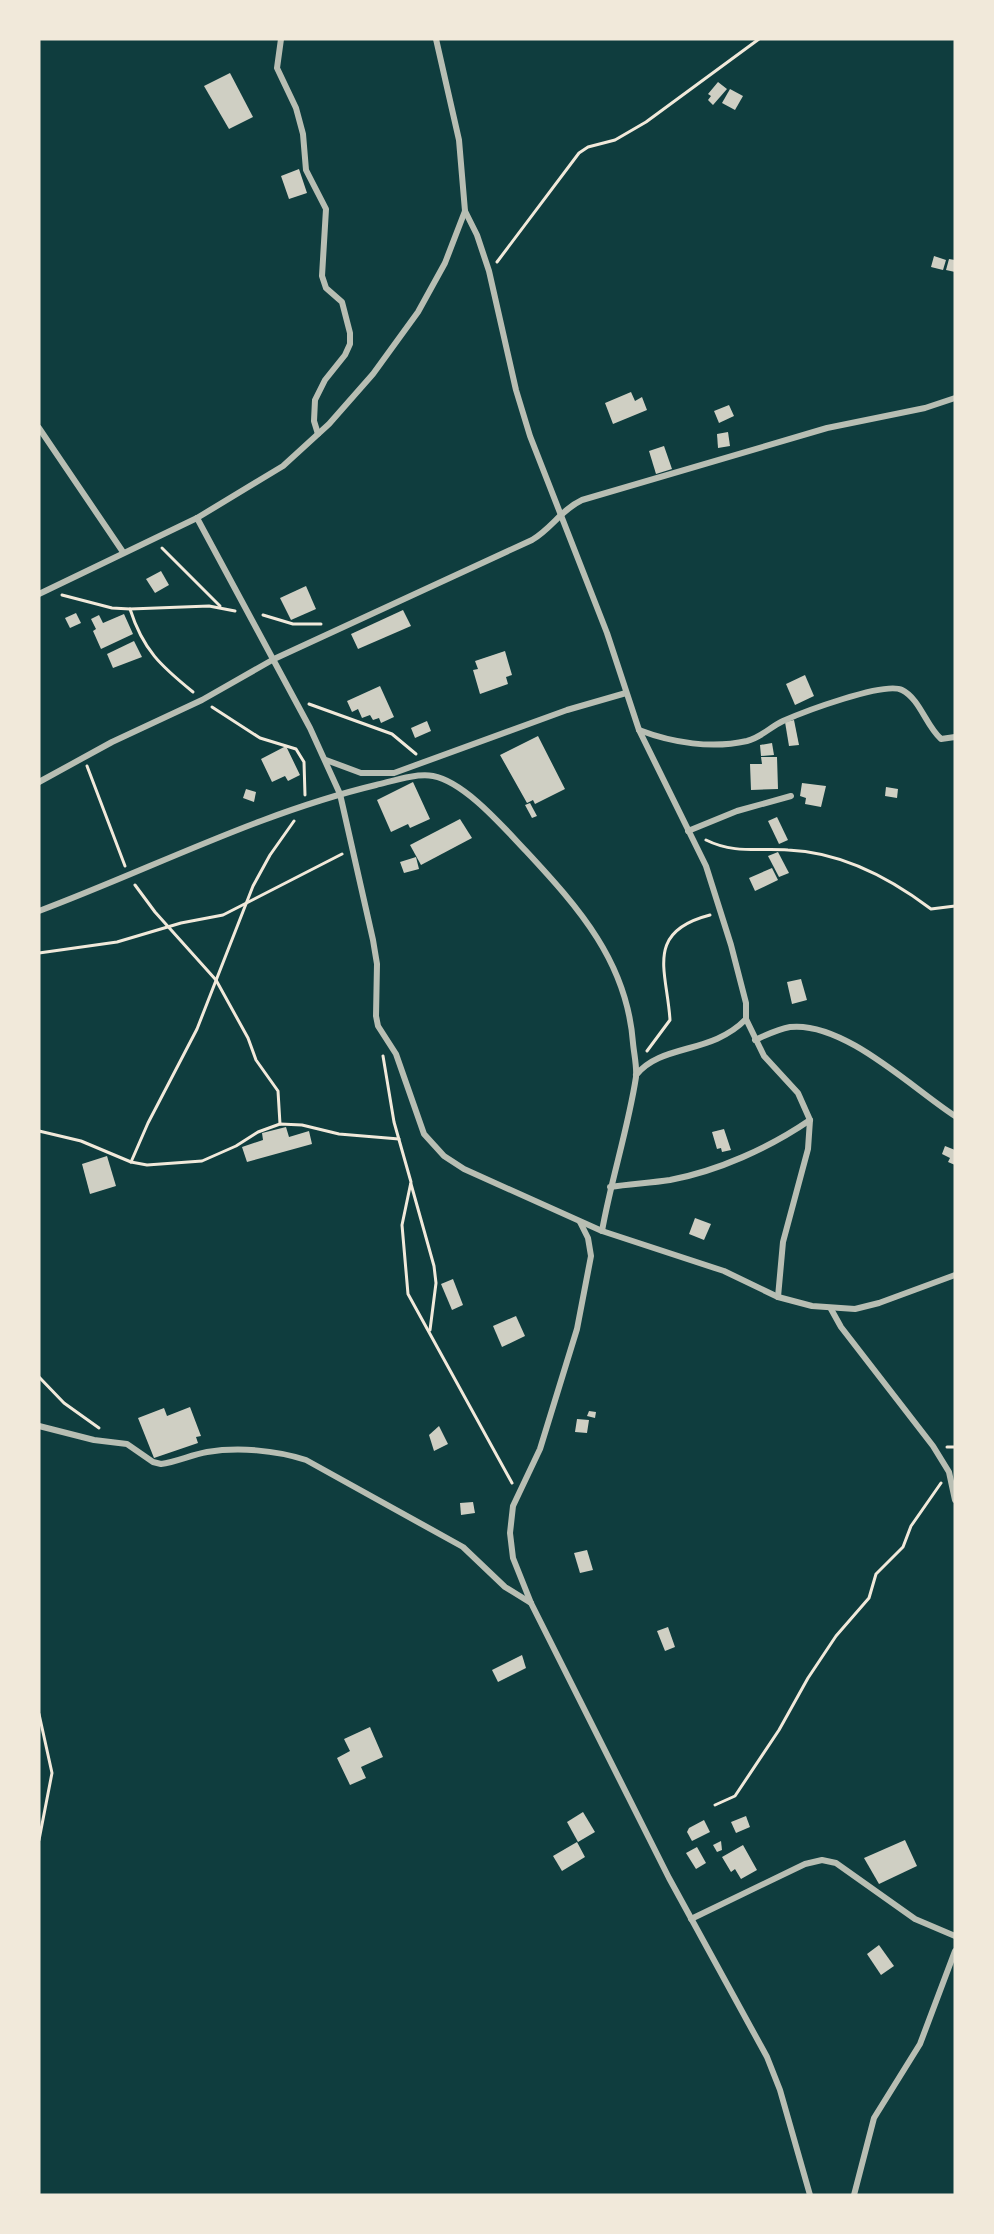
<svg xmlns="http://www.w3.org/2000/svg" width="994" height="2234" viewBox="0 0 994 2234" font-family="'Golos Text',sans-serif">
	<rect width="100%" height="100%" fill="#0f3d3e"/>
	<!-- building -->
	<g fill="#cfcfc3">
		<polygon points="230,73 253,117 229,129 204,86"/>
		<polygon points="718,82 727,89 713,105 708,100 711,96 708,94"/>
		<polygon points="730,89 743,96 735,110 722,103"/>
		<polygon points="299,169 307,193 289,199 281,176"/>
		<polygon points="934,256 946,260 943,270 931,267"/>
		<polygon points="949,259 955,260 955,272 946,270"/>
		<polygon points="631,392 635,401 642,397 647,410 613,424 605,403"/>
		<polygon points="729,405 734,416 719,423 714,411"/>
		<polygon points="728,432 730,446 718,448 717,434"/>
		<polygon points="664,446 672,469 656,474 649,451"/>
		<polygon points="161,571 169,585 155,593 146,579"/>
		<polygon points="306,586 316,609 291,620 280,598"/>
		<polygon points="403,610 411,626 358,649 351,634"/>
		<polygon points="76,613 81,623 70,628 65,618"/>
		<polygon points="124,614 133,634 101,649 93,631 96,629 91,619 99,615 103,623"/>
		<polygon points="134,641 142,657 113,668 107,654"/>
		<polygon points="505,651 512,675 506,677 508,684 480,694 473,670 478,669 475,661"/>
		<polygon points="805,675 814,696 795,705 786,684"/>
		<polygon points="380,686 394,717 381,723 379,718 373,720 370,715 362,718 358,709 352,712 347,701"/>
		<polygon points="794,720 799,745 789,746 785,722"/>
		<polygon points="427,721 431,731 415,738 411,728"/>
		<polygon points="538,736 565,789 535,804 533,800 527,803 500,755"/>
		<polygon points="772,743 774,755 761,756 760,745"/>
		<polygon points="286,746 300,775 288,781 285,776 272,782 261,759"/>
		<polygon points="761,757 777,757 778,789 751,790 750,764 762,764"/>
		<polygon points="413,782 430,819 410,828 408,824 391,832 377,800"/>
		<polygon points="802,783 826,786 821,807 805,804 806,798 800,796"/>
		<polygon points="886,787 898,789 897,798 885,796"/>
		<polygon points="246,789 256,792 254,802 243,798"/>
		<polygon points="530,803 537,816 532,818 525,805"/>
		<polygon points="777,817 788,840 779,844 768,821"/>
		<polygon points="460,819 472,838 421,865 410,845"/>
		<polygon points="778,852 789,873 779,877 768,856"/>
		<polygon points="416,857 419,869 404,873 400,862"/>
		<polygon points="772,868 778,880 755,891 749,878"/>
		<polygon points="801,979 807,1000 792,1004 787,982"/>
		<polygon points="286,1127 289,1137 309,1131 312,1144 247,1162 242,1147 263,1140 262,1133"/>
		<polygon points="724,1129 731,1150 722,1152 721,1148 717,1149 712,1132"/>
		<polygon points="945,1146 955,1150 955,1165 948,1162 950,1158 942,1154"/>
		<polygon points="107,1156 116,1186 90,1194 82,1164"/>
		<polygon points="695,1218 711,1224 704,1240 689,1234"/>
		<polygon points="453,1279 463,1305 452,1310 441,1284"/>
		<polygon points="516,1316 525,1336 502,1347 493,1326"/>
		<polygon points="190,1407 201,1436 196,1437 198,1443 154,1458 138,1418 164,1408 167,1416"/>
		<polygon points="589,1411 596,1412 595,1418 587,1416"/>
		<polygon points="577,1419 589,1420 587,1433 575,1432"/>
		<polygon points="439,1426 448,1444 434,1451 429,1435"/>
		<polygon points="473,1502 475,1513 461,1515 460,1503"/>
		<polygon points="587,1550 593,1570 580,1573 574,1553"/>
		<polygon points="668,1627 675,1647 665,1651 657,1631"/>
		<polygon points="522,1655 526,1668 498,1682 492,1670"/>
		<polygon points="370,1727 383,1757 361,1767 366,1778 350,1785 337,1758 350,1751 344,1739"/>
		<polygon points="583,1812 595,1832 578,1842 567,1822"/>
		<polygon points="746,1816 750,1827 736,1833 731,1822"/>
		<polygon points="704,1820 710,1832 692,1841 687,1832 689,1828"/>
		<polygon points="905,1840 917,1866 879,1884 864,1858"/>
		<polygon points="721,1841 722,1850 717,1852 713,1845"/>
		<polygon points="577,1842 585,1857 562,1871 553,1856"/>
		<polygon points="743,1845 757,1870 741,1879 735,1869 731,1872 722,1857"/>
		<polygon points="697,1847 706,1863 696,1869 686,1853"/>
		<polygon points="879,1945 894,1966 881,1975 867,1954"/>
	</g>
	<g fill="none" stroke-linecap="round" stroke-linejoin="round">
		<!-- path -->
		<g stroke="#f1e9da" stroke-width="3">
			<polyline points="497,262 579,153 588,147 615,140 646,122 759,39"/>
			<polyline points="162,548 220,606"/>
			<polyline points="62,595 112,608 130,609 209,606 235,611"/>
			<path d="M130,609c13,41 31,57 63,83"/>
			<polyline points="263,615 293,624 321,624"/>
			<polyline points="309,704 392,734 416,754"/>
			<polyline points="212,707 260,738 296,749 304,762 305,795"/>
			<polyline points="87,766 125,866"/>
			<path d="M706,840c28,14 53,8 82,10 52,2 102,28 143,59l24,-3"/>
			<polyline points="135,885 155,912 216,980 248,1038 256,1060 278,1091 280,1124"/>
			<polyline points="39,953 117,942 181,923 223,915 342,854"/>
			<path d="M647,1051l23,-31c-3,-49 -26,-88 40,-105"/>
			<polyline points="383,1056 394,1122 411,1182 402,1225 408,1294 512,1483"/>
			<polyline points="39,1131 81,1141 131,1162 147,1165 202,1161 236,1146 258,1132 280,1124 302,1125 339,1134 399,1139"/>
			<polyline points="131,1162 148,1123 197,1029 253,886 270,855 294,821"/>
			<polyline points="411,1184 434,1266 436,1283 430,1330"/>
			<polyline points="39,1377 64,1403 99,1428"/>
			<polyline points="947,1447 955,1447"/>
			<polyline points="39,1714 52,1773 39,1840"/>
			<polyline points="715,1805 735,1796 779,1730 808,1678 836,1636 869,1598 876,1574 903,1547 911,1526 941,1483"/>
		</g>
		<!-- minor -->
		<g stroke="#b8beb3" stroke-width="6">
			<polyline points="281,39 277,68 296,108 303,134 306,170 326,209 322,276 326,288 342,302 350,333 350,344 345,355 325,380 315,400 314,421 318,434"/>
			<path d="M465,211l12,24 12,36 27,119 14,46 77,197 32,97 67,136 25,79 15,58v16c-35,36 -84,24 -110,56"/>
			<polyline points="39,428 123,552"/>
			<polyline points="197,518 310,728 340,794 373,940 377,964 376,1016 378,1026 396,1054 424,1134 444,1156 464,1169 602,1231 724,1271 778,1297 812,1306 855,1309 879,1303 955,1275"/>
			<polyline points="39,594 197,518 283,466 329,424 373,374 418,312 445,263 465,211 459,140 436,39"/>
			<path d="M639,730c34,13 73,19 108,11 15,-4 23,-14 36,-20 20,-9 102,-40 119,-31 18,9 24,36 39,49l14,-2"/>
			<polyline points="326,760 361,773 394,773 567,710 626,693"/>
			<path d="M39,782l73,-40 90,-42 72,-41 258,-119c20,-12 29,-30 50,-40l245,-72 98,-20 30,-10"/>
			<polyline points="688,831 737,811 791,796"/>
			<path d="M39,911c112,-42 220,-98 337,-126 17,-4 40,-12 57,-9 32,6 71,52 93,75 53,57 101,111 107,192 1,11 4,23 3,34 -8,52 -25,103 -34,154"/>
			<polyline points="746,1019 764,1056 798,1093 810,1120 808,1149 783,1242 778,1297"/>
			<path d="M755,1040c11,-5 23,-11 35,-13 54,-6 123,62 165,89"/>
			<path d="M610,1187c20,-3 40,-4 60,-7 48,-9 99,-32 140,-60"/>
			<polyline points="580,1222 588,1238 591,1256 577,1329 540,1449 513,1506 510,1533 513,1558 531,1603 669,1878 767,2057 780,2090 810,2195"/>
			<polyline points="831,1309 841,1327 933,1446 949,1472 955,1500"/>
			<path d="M39,1426l55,14 33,4 26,18 8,2c15,-2 30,-9 46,-12 31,-5 68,-2 99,8l157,87 42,40 26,16"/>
			<polyline points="691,1919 805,1864 822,1860 836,1863 915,1919 955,1936"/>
			<polyline points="854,2195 874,2118 920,2044 955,1951"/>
		</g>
	</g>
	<!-- border -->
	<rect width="994" height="2234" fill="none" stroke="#f1e9da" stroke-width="81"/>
</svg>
